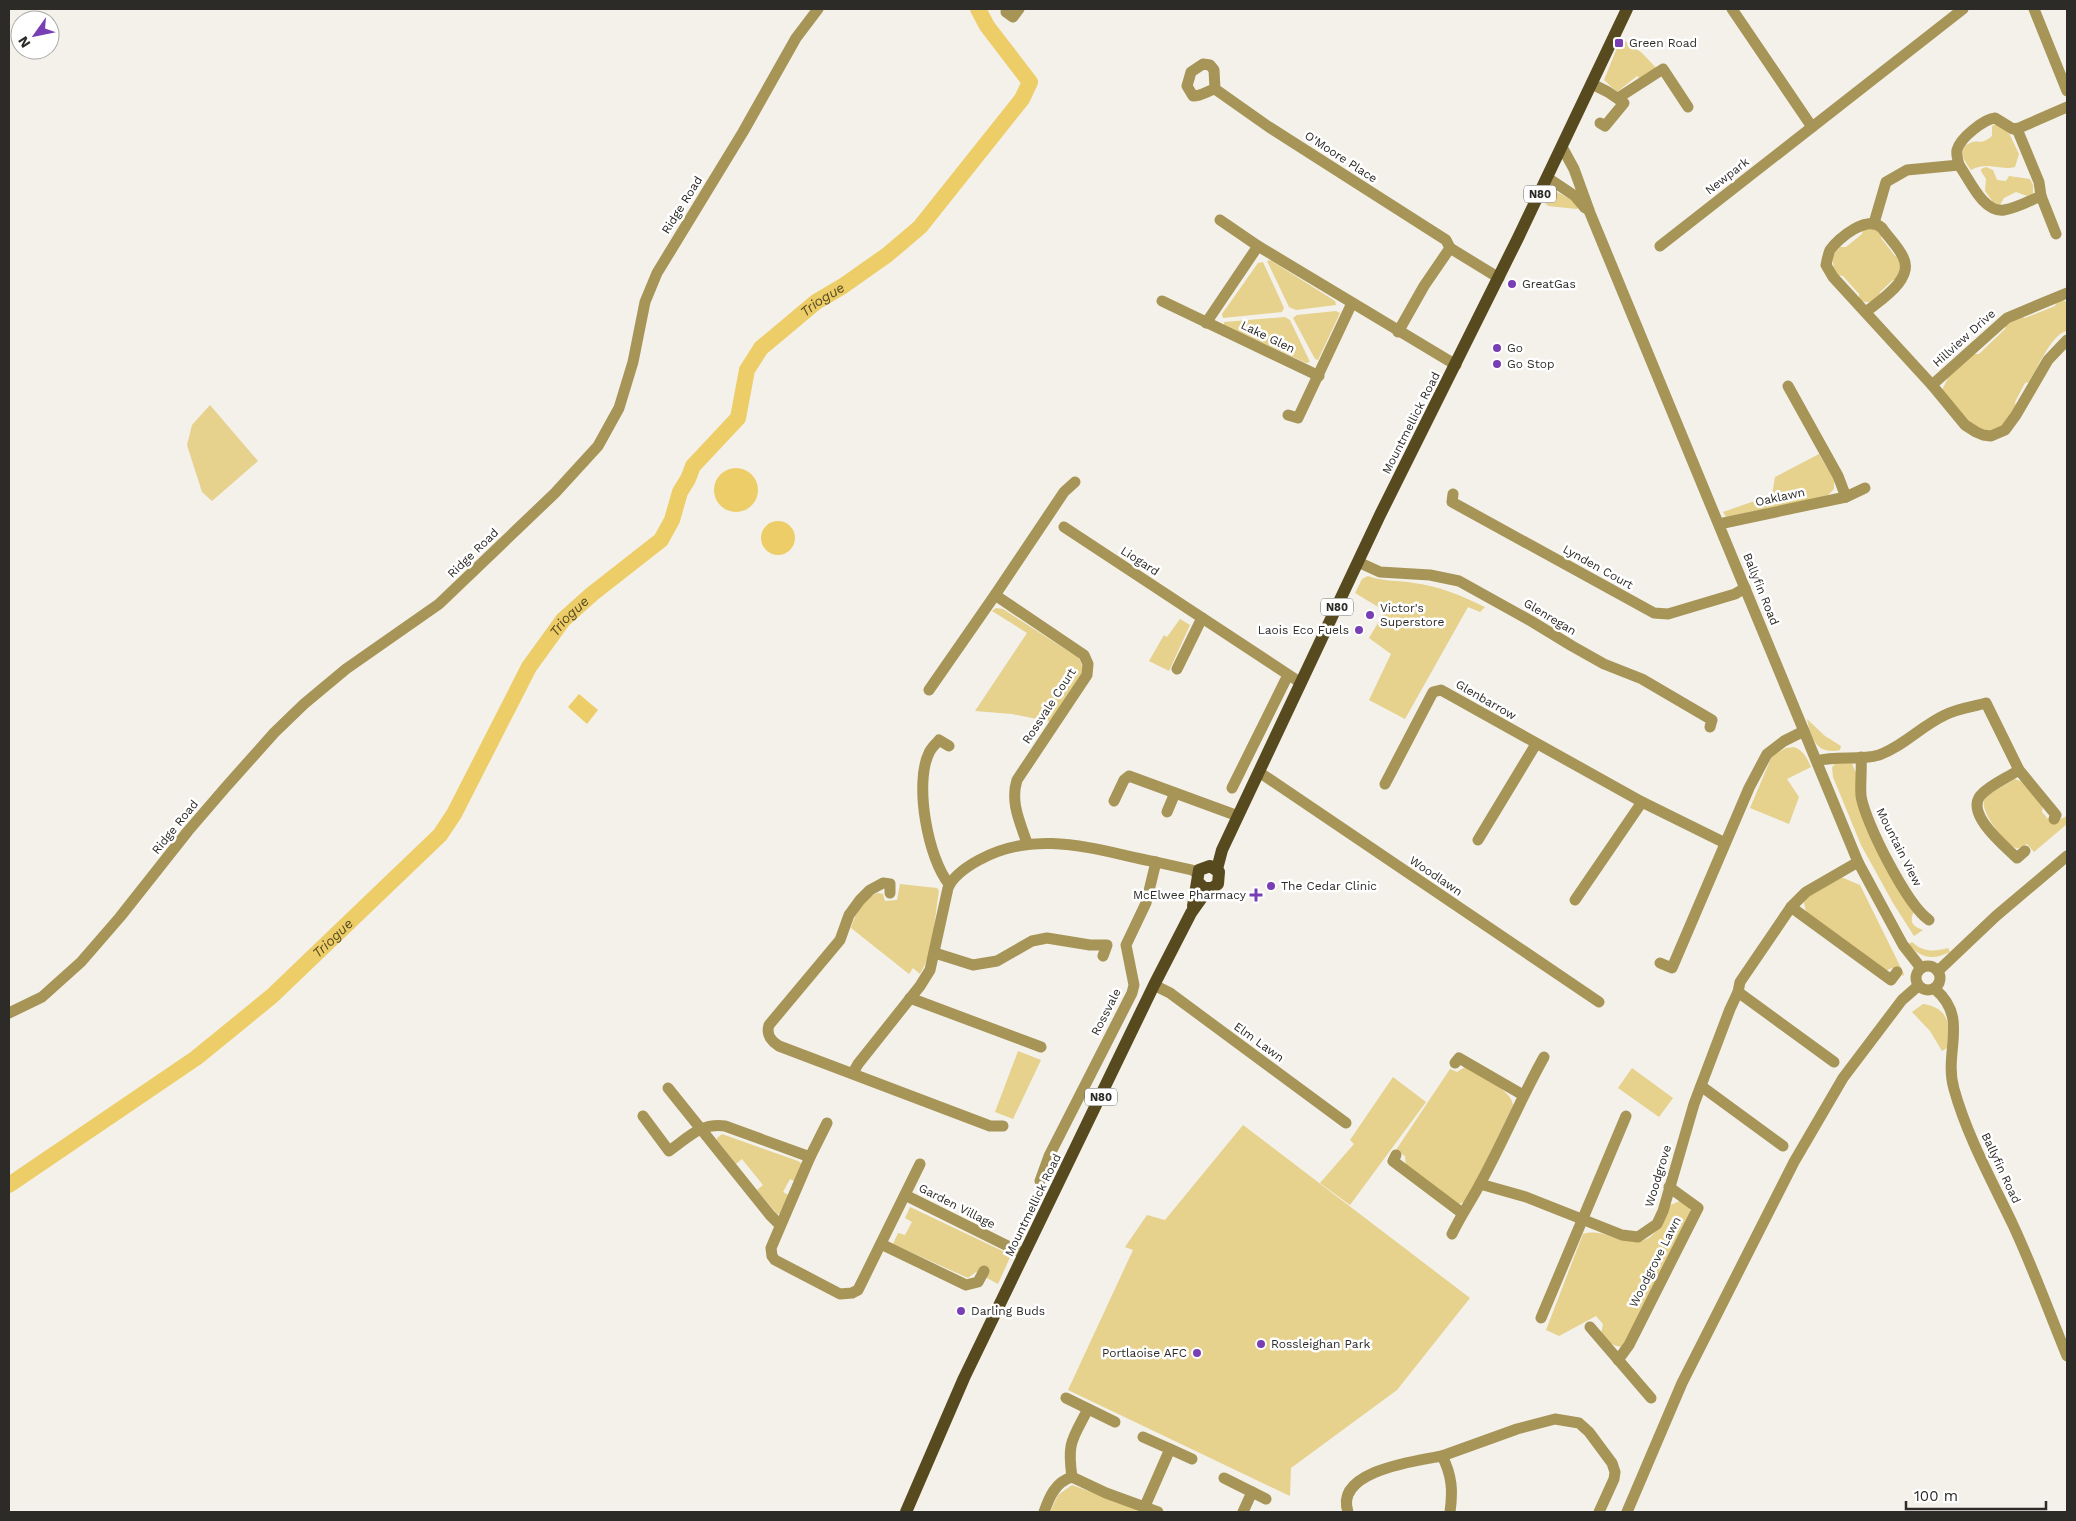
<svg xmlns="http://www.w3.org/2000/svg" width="2076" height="1521" viewBox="0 0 2076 1521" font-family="'Work Sans',sans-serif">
	<rect width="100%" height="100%" fill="#f3f1ea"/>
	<!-- green -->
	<g fill="#e6d18d">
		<polygon points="1621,38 1642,53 1659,71 1643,81 1637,76 1617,92 1604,80"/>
		<path d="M1998,123l9,6 12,25 -4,13c-17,4 -26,-6 -44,3 -6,-8 -15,-21 -1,-27 9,-4 10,3 22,-7v-10z"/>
		<polygon points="1986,167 1993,170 1997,180 2006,181 2009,176 2030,179 2033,185 2033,193 2027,196 2016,192 2004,198 2000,205 1993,202 1985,191 1986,179 1981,171 1981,169"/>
		<polygon points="1553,190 1574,201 1578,207 1577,209 1548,206 1543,201"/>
		<path d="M1870,226l12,9 -1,3 14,18 5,2 1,5 -4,17h-4l-13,12c-2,11 -12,12 -21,8v-6l-16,-18 -6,-1c-5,-11 -7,-19 3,-28h6l16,-13 2,-7z"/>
		<polygon points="1270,260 1335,301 1336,305 1296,310 1289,307 1267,261"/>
		<polygon points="1263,262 1284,308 1282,312 1223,318 1222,314 1258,263"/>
		<path d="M2060,300l5,1 2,3v27c-15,2 -30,38 -38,51l-4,1 -10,19 1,6 -17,22c-31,5 -41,-18 -57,-40l6,-12 25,-24h6l26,-25 2,-7 13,-6 5,2 30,-12 2,-5z"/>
		<polygon points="1336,311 1340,313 1318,360 1315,359 1293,318 1297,315"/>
		<polygon points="1285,317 1290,320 1310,362 1306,363 1224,325 1224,322"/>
		<polygon points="210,405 258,461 212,501 202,492 187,445 192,425"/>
		<polygon points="1819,454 1834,480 1834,489 1828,495 1822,497 1726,517 1723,512 1772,495 1775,477"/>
		<path d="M1368,576c17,6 29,4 46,7 25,3 48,13 71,24l-5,5 -12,-5 -63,112 -36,-19 22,-46 -22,-16 16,-27 -30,-18 7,-14z"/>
		<polygon points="996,608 1003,609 1079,658 1084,670 1052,722 1012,714 975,711 1027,633 992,611"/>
		<polygon points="1180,619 1190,625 1169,671 1149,661 1164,635 1167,637"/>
		<path d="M1807,719l18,17 16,10 -1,4c-23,5 -29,-11 -33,-31z"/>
		<path d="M1794,747c10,4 13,11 17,20l-24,12 12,18 -10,27 -39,-16 22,-52 14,-8z"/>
		<path d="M1836,763h16l3,8h3l-1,20 57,120c-5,11 -2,15 9,19l-9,6 -21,-33 -32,-58 -28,-68 -1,-10z"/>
		<path d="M2015,779l8,3 20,23 -1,7 7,8 5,2 13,-6v8l-33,28 -7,-8c-4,2 -7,5 -11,4 -11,-4 -35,-35 -32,-47 1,-7 24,-17 31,-22z"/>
		<polygon points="1841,877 1860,885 1904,974 1903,976 1892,968 1885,971 1806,912 1804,903 1806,897"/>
		<path d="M900,884l37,4 2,3c-5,28 -4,58 -19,83l-7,-6 -4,6 -58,-46c4,-13 14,-33 28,-35l4,1 2,7 12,-1z"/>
		<path d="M1912,942c11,10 22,10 36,6l2,4c-16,8 -30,7 -41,-8z"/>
		<path d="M1923,1004c27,4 27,21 24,44l-5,3 -12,-20 -18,-19z"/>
		<polygon points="1018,1051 1041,1060 1013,1119 995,1112"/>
		<path d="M1465,1067c14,8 46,22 48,38l-46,96 -8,3 -53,-37 -1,-11 -9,-6 54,-81 7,3z"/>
		<polygon points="1632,1068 1673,1098 1659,1117 1618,1088"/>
		<polygon points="1393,1077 1426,1102 1350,1205 1320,1183 1354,1144 1350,1140"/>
		<polygon points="1243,1125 1470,1298 1397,1390 1291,1468 1290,1496 1068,1390 1133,1250 1125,1247 1147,1215 1165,1220"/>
		<polygon points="722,1134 798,1161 802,1164 796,1182 790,1179 783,1192 790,1196 780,1214 777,1214 757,1190 763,1185 742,1159 736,1164 717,1140 717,1138"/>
		<path d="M1682,1200l8,9 1,4 -67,134c-10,0 -17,-5 -23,-13l2,-10 -7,-8 -37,20 -13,-6 37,-96c10,-3 18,-1 27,2 36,12 45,5 58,-30z"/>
		<polygon points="910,1207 1011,1255 998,1284 976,1272 968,1278 893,1244 898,1233 905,1235 912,1222 905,1218"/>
		<polygon points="1072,1485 1145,1512 1050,1512 1058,1495"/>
	</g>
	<!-- water -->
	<g fill="#edcd68">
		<circle cx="736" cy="490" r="22"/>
		<circle cx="778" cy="538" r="17"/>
		<polygon points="579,694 598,710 587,724 568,707"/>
	</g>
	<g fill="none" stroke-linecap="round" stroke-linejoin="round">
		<!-- river -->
		<path stroke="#edcd68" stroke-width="16" id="s1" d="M9,1185l187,-127 76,-62 168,-161 14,-21 75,-147 34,-47 29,-26 69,-54 11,-20 8,-28 8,-13 5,-13 45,-48 9,-48 14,-22 55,-46 27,-16 44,-31 33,-28 102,-128 8,-17 -43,-56 -9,-17"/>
		<!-- minor -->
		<g stroke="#a79457" stroke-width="11">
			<polyline points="1732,9 1812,127"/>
			<polyline points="2034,9 2067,91"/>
			<polyline points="1006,12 1013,17 1019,9"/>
			<polyline points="1592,84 1608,92 1624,103 1605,126 1600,123"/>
			<path d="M1215,89c-8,2 -13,7 -22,7l-6,-10 4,-14 12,-8 7,1 4,5 1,19 54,38 177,113 4,8 49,30"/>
			<polyline points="1618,98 1663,69 1688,107"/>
			<polyline points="2017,129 2039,182 2041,196 2056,234"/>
			<polyline points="1562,147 1574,169 1590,213 1858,862 1903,945 1921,968"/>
			<path d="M1959,165c11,15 24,48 45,45 13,-2 25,-9 37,-14"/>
			<polyline points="1548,178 1575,196 1585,208"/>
			<polyline points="1220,220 1258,246 1456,365"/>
			<path d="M1874,223l12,-41 21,-12 52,-5c-1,-5 -3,-10 -2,-15 3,-12 27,-31 38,-32l18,11 6,-1 48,-21"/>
			<polyline points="1660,246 1963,9"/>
			<polyline points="1162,301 1319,376"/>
			<path d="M1866,312c14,-12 49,-33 37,-55 -5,-11 -15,-20 -21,-29 -14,-14 -44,10 -52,22 -2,5 -3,10 -4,15l7,12 99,108 33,40 11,7 7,3 8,1 14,-6 11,-15 32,-55 19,-20"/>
			<polyline points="1206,323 1258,246"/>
			<polyline points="1398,332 1424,286 1450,248"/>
			<polyline points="1932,385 2007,318 2067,293"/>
			<polyline points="1288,415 1298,418 1352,303"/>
			<polyline points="1453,494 1452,502 1654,613 1668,614 1735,594 1745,588"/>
			<polyline points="1846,497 1865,488"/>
			<polyline points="1719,524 1846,497 1838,476 1788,386"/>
			<polyline points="1064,527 1301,683"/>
			<polyline points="1358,562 1380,572 1430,575 1459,581 1531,621 1572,646 1604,664 1642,679 1712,720 1710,727"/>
			<path d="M995,595l89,60 4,9 -1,11 -70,105c-7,22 3,42 10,63"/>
			<polyline points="1177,669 1202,618"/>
			<polyline points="929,690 995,595 1064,492 1075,482"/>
			<path d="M949,746l-10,-6c-3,4 -8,8 -10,13 -15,30 -1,106 20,131"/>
			<path d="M1861,757c1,13 -1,26 0,39 4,26 46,109 68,124"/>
			<path d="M1817,761c20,-6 42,0 62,-6 25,-9 42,-29 66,-40 13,-7 27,-8 41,-12l33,67 37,45 -2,4"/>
			<path d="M2019,770c-12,8 -30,15 -39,26 -14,19 25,50 37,62l8,-7"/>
			<polyline points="1259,772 1599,1002"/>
			<polyline points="1385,784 1433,692 1441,690 1642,802 1725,843"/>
			<polyline points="1232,788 1288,675"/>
			<polyline points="1114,801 1124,780 1129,776 1238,816"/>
			<polyline points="1167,812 1175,793"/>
			<polyline points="1478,840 1536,744"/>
			<path d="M890,893v-9l-7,-1 -13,7 -10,10 -11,15 -9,25 -71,85c-3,10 2,16 10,21l211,80h13"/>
			<polyline points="1575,900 1642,802"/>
			<polyline points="1791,907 1891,980 1897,972"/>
			<polyline points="935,953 973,965 997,961 1032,941 1047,938 1090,945 1107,945 1103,956"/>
			<polyline points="1660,963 1672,968 1749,788 1767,754 1784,741 1804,731"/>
			<circle cx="1928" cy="978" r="12"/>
			<polyline points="1938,971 1996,916 2067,856"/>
			<polyline points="1154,985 1170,993 1346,1123"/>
			<path d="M1935,989c35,30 8,62 19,100 13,47 38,92 59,136 20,43 36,87 54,131"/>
			<polyline points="1738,992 1834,1062"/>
			<polyline points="910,998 1041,1047"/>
			<polyline points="9,1013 42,997 81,962 120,917 188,831 225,788 274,733 304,704 346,669 439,604 555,493 598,446 619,408 633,362 645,302 657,273 743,132 796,38 818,9"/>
			<polyline points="1455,1063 1459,1058 1523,1095"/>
			<path d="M853,1073l5,-9 62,-78 10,-16 18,-82c5,-12 20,-22 31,-28 58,-32 116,-10 177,2"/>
			<polyline points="1701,1086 1783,1146"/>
			<polyline points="668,1088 770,1215 780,1225"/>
			<path d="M643,1116l26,35c20,-14 31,-28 56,-25l85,31"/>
			<polyline points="827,1123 810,1157 771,1248 772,1256 775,1260 840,1294 852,1293 858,1290 920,1164"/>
			<polyline points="1396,1155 1393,1161 1462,1213"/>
			<polyline points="1040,1181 1049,1156 1132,993 1134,985 1126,945 1146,903 1156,862 1192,870 1198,874"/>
			<polyline points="1480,1184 1526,1197 1622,1235 1638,1237 1657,1224 1663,1211 1694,1104 1730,1009 1738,992 1740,982 1791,907 1806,892 1858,862"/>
			<polyline points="905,1195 1024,1254"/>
			<path d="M1452,1234c8,-17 19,-33 28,-50 23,-42 41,-86 64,-127"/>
			<polyline points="881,1244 966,1285 978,1282 984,1271"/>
			<polyline points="1541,1318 1626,1116"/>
			<polyline points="1590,1327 1651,1398"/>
			<polyline points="1618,1360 1629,1345 1698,1208 1669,1187"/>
			<polyline points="1066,1398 1115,1422"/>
			<polyline points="1143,1437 1170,1449 1145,1506"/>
			<polyline points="1170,1449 1192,1459"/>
			<polyline points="1072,1477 1106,1493 1158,1512"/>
			<path d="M1072,1477c-5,-35 0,-37 16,-68"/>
			<polyline points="1224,1478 1266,1499"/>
			<path d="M1044,1512c5,-14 11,-30 28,-35"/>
			<polyline points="1243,1512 1252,1492"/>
			<path d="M1348,1512c-14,-41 67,-51 94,-56"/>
			<path d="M1450,1512c3,-21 2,-37 -8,-56l75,-27 38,-10 24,4 10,9 23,31 3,9 -1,7 -15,33"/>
			<polyline points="1627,1512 1682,1383 1794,1162 1843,1078 1902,1000 1918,986"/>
		</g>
		<!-- major -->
		<g stroke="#584a1f" stroke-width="12">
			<polyline points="1217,869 1222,850 1238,816 1380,515 1518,238 1627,9"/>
			<polyline points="1193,906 1199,870 1210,866 1219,872 1218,884 1212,888 1204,888 1198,882"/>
			<polyline points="906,1512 964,1378 1024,1254 1154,985 1191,913 1208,889"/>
		</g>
	</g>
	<!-- markers -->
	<g fill="#783fb5" stroke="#fff" stroke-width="2">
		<rect x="1614" y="38" width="10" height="10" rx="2.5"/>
		<circle cx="1512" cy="284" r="5"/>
		<circle cx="1497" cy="348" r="5"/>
		<circle cx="1497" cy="364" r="5"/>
		<circle cx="1370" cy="615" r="5"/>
		<circle cx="1359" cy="630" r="5"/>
		<circle cx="1271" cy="886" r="5"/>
		<path d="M1253.5 887.5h5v5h5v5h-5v5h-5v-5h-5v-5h5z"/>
		<circle cx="961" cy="1311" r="5"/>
		<circle cx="1261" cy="1344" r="5"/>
		<circle cx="1197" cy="1353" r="5"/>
	</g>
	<g text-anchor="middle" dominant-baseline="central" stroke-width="5" stroke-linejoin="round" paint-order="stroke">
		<!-- shield labels -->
		<g fill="#fff" stroke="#6b6b68" stroke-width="1">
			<rect x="1524" y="185.5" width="32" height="17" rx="4"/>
			<rect x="1321" y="598.5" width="32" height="17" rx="4"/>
			<rect x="1085" y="1088.5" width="32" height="17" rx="4"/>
		</g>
		<g font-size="11" font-weight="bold" fill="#2c2b28">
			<text x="1540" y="194">N80</text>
			<text x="1337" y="607">N80</text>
			<text x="1101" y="1097">N80</text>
		</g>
		<!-- poi labels -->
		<g font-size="12" fill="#2c2b28" stroke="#fff" text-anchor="start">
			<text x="1629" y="43">Green Road</text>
			<text x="1522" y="284">GreatGas</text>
			<text x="1507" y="348">Go</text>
			<text x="1507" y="364">Go Stop</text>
			<text x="1380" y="608">Victor's<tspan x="1380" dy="14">Superstore</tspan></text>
			<text x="1349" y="630" text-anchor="end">Laois Eco Fuels</text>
			<text x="1281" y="886">The Cedar Clinic</text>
			<text x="1246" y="895" text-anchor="end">McElwee Pharmacy</text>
			<text x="971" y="1311">Darling Buds</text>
			<text x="1271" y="1344">Rossleighan Park</text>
			<text x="1187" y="1353" text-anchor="end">Portlaoise AFC</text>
		</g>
		<!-- street labels -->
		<g font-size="12" fill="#2c2b28" stroke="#fff">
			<text transform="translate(1341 157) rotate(33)">O'Moore Place</text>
			<text transform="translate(1727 176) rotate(-38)">Newpark</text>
			<text transform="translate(682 205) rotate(-58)">Ridge Road</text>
			<text transform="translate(1268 337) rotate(26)">Lake Glen</text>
			<text transform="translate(1964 338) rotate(-42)">Hillview Drive</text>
			<text transform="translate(1411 423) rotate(-63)">Mountmellick Road</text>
			<text transform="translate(1780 497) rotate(-12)">Oaklawn</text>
			<text transform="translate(473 553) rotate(-44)">Ridge Road</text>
			<text transform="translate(1140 561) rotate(33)">Liogard</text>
			<text transform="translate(1598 567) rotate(29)">Lynden Court</text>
			<text transform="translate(1761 589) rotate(68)">Ballyfin Road</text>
			<text transform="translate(1550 617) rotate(31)">Glenregan</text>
			<text transform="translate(1486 700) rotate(30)">Glenbarrow</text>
			<text transform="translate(1049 706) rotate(-57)">Rossvale Court</text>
			<text transform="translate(175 827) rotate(-51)">Ridge Road</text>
			<text transform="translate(1899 847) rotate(63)">Mountain View</text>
			<text transform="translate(1436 876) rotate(34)">Woodlawn</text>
			<text transform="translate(1106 1012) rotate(-63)">Rossvale</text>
			<text transform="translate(1259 1042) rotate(36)">Elm Lawn</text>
			<text transform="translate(2001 1168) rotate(65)">Ballyfin Road</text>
			<text transform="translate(1658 1176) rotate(-73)">Woodgrove</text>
			<text transform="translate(1033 1205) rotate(-64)">Mountmellick Road</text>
			<text transform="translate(957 1206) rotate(27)">Garden Village</text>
			<text transform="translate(1655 1262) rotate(-63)">Woodgrove Lawn</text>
		</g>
		<!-- water labels -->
		<g font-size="14" font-style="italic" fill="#584b21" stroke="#fff">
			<text stroke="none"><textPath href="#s1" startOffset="1232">Triogue</textPath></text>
			<text stroke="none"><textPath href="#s1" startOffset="812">Triogue</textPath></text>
			<text stroke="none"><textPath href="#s1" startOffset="408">Triogue</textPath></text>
		</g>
	</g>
	<!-- border -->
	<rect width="2076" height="1521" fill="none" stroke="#2c2b28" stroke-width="20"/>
	<!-- north arrow -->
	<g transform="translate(35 35) rotate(237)"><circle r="24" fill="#ffffff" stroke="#abaaa9"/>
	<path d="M0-4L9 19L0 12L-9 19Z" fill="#783fb5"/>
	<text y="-8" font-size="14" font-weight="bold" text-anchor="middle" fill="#2c2b28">N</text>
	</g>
	<!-- scale -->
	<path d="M1906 1501v8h140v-8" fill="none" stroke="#2c2b28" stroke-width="2.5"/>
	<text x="1914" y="1501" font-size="15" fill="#2c2b28" stroke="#ffffff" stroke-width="4" paint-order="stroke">100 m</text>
</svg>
